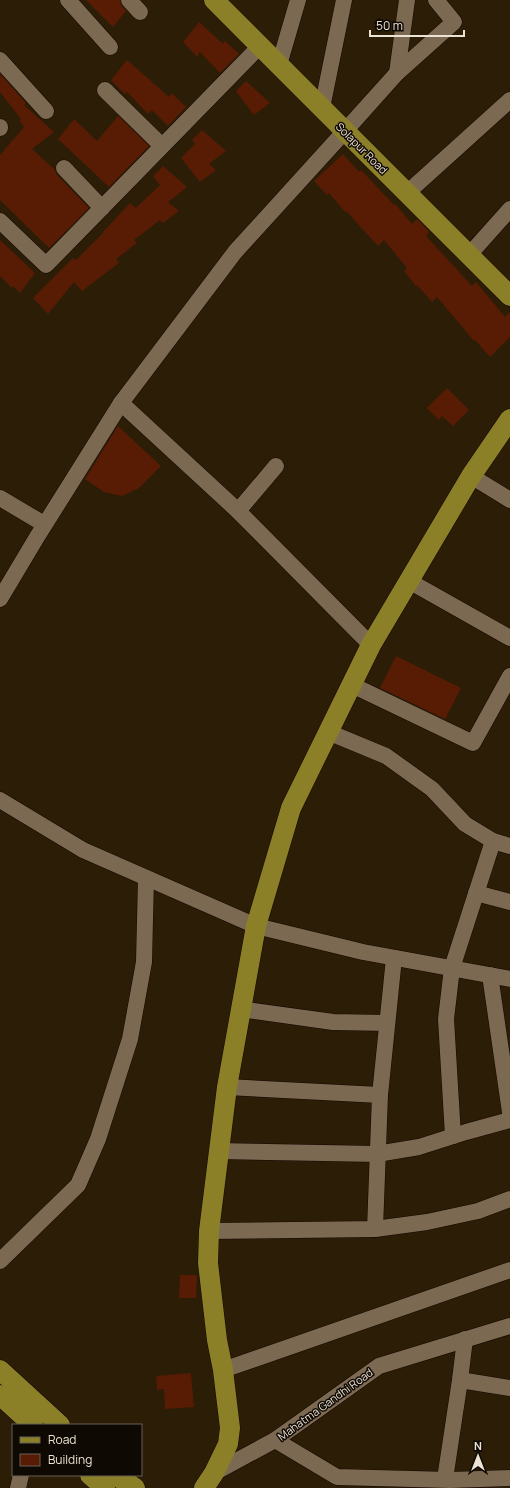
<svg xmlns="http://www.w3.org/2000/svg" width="510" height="1488" viewBox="0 0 510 1488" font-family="Manrope,sans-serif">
	<rect width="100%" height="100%" fill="#2c1d07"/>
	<!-- building -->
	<g fill="#581b04">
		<polygon points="86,0 120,0 122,6 126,11 113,27"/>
		<polygon points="199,22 223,44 225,41 239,54 220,73 200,52 197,57 183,42"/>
		<polygon points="127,60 169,97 172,93 186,107 168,126 152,110 148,114 127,92 125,94 111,80"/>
		<polygon points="0,74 26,103 24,105 54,132 32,149 55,170 57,175 89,208 49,248 0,200 0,155 24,127 19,120 21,119 0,92"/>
		<polygon points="246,81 270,103 254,115 236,91"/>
		<polygon points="118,116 149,146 109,187 58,139 74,119 97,141"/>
		<polygon points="202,130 226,151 209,164 216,170 200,182 181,158 195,144 192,140"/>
		<polygon points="343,154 359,172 361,170 394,205 395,204 412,224 417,219 423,225 429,232 426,236 472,286 476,282 505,317 510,312 510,337 490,357 475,340 474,341 437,297 432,302 417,285 416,286 404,271 407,268 384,240 378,246 346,211 345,212 329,193 327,195 314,181"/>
		<polygon points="163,166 187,187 168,202 179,211 163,223 160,220 134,240 137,243 116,259 119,263 82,291 74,282 48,314 33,298 73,258 76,260 103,233 103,232 130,203 136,208 160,185 153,176"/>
		<polygon points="0,240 35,273 20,293 13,286 12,288 0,276"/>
		<polygon points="447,388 469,410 453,426 442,416 439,420 427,408"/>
		<polygon points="118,426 161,466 139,488 122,496 104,492 85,479"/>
		<polygon points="396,656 461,688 445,719 380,688"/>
		<polygon points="180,1275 197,1275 196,1298 179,1298"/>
		<polygon points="191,1373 194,1407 165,1409 164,1389 157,1390 156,1376"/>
	</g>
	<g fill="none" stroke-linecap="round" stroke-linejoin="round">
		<!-- minor casing -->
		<g stroke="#140700" stroke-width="17">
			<g id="minor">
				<polyline points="68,0 110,47"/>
				<polyline points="129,0 140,12"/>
				<polyline points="0,60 46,111"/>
				<polyline points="279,65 298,0"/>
				<polyline points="397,73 407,0"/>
				<polyline points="105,90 162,146"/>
				<polyline points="322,108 344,0"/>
				<polyline points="0,128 0,127"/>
				<polyline points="64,168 102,208"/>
				<polyline points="407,193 510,100"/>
				<polyline points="0,221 46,265 260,46"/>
				<polyline points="469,255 510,209"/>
				<polyline points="121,403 238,511 371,645"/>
				<polyline points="471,476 510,500"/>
				<polyline points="0,498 44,524"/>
				<polyline points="238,511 276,466"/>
				<polyline points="409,581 510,638"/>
				<polyline points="0,599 37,537 121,403 235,252 345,131 397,73 454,22 436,0"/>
				<polyline points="352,685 473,743 510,676"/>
				<polyline points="328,732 386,756 432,789 465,824 493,841 510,846"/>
				<polyline points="0,800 83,850 256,926 363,952 510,979"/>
				<polyline points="476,893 510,902"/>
				<polyline points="490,975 510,1112"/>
				<polyline points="240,1009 333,1022 387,1023"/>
				<polyline points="227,1087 380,1095"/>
				<polyline points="453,1136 446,1019 452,968 493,841"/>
				<polyline points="218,1151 377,1154 419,1147 466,1132 510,1120"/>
				<polyline points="375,1229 380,1095 394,958"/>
				<polyline points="209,1231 375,1229 427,1222 478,1211 510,1199"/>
				<polyline points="0,1261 78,1185 98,1139 130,1039 144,962 146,878"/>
				<polyline points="223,1370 510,1270"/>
				<polyline points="460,1380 510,1388"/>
				<polyline points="275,1440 337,1477 450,1480 510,1478"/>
				<polyline points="214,1473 275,1440 379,1366 510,1326"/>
				<polyline points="445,1479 460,1380 465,1339"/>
				<polyline points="18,1488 21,1475"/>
			</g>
		</g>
		<!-- major casing -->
		<g stroke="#140700" stroke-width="21">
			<g id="major">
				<polyline points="214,0 510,296"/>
				<polyline points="0,1370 60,1425"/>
				<polyline points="0,1395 33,1425"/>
				<polyline points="90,1475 105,1488"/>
				<polyline points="115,1475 135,1488"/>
				<polyline points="204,1488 214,1473 228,1444 230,1428 223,1370 217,1340 208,1263 209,1231 227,1087 256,926 291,808 371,645 471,476 510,419"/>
			</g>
		</g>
		<!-- minor -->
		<use href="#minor" stroke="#7c6952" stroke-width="16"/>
		<!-- major -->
		<use href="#major" stroke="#8b8028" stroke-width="20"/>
	</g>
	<g text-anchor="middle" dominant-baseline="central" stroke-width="3" stroke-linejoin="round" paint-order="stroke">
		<!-- street labels -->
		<g font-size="11" fill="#ece2d5" stroke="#0f0903">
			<text transform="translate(362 148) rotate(45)">Solapur Road</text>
			<text transform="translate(325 1404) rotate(-36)">Mahatma Gandhi Road</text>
		</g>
	</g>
	<!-- legend -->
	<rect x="12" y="1424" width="130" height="52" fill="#0f0903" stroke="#676057"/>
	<rect x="20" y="1437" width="20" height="6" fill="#8b8028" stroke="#676057"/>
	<text x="48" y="1444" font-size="12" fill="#ece2d5">Road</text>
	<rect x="20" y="1454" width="20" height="12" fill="#581b04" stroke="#676057"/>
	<text x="48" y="1464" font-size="12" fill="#ece2d5">Building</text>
	<!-- north arrow -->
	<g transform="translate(478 1456)" stroke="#0f0903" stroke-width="3" paint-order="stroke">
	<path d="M0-3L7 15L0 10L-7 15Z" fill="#ece2d5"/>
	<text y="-6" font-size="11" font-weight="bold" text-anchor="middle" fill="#ece2d5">N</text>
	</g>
	<!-- scale -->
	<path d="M370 30v6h94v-6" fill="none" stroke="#ece2d5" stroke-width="2"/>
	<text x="376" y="30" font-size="12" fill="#ece2d5" stroke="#0f0903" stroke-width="3" paint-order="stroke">50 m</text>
</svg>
